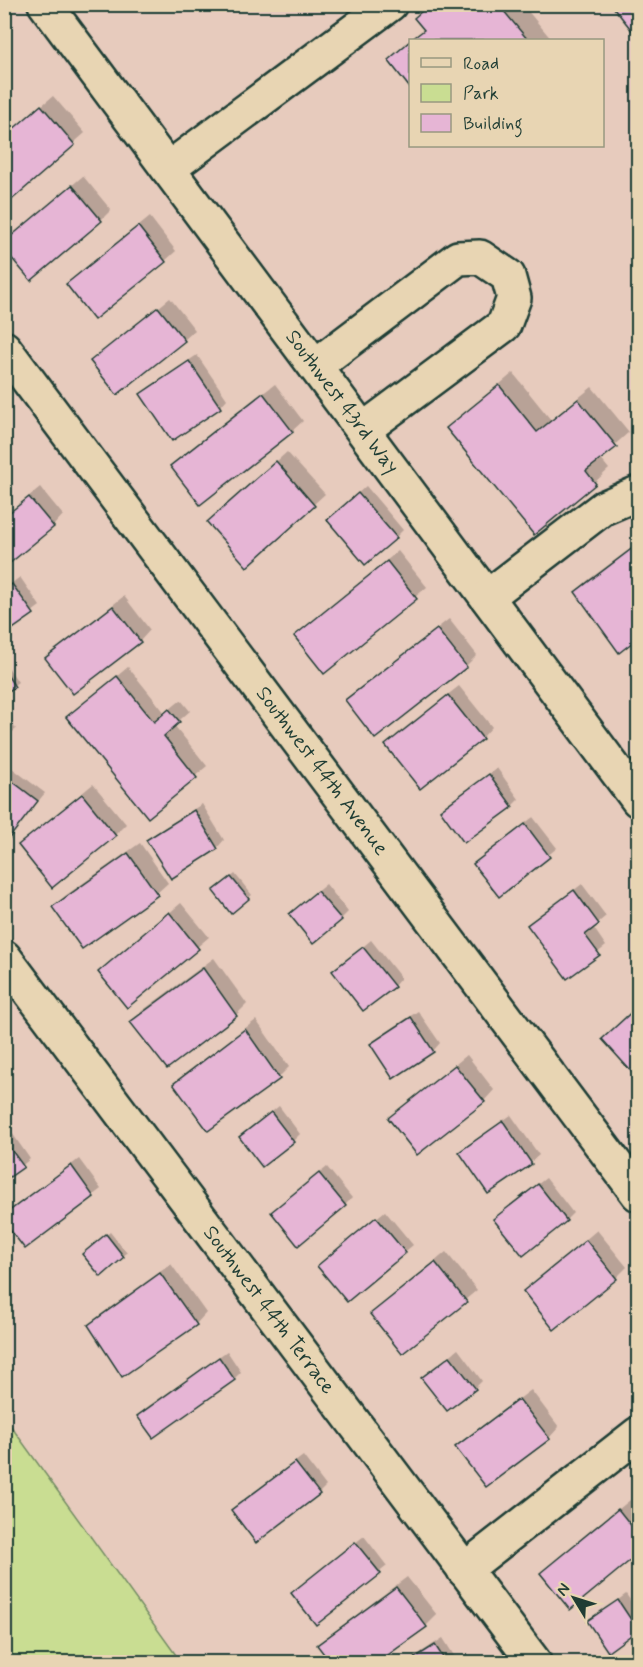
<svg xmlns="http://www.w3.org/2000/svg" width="643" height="1667" viewBox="0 0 643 1667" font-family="Mynerve,sans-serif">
	<rect width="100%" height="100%" fill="#e7cbbd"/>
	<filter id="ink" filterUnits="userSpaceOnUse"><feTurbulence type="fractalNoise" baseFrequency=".0167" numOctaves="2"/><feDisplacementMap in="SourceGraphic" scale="12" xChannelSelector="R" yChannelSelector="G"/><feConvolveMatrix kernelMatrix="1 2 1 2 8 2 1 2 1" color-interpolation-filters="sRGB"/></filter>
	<g filter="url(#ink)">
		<!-- green -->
		<polygon fill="#c9dd92" stroke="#748d63" stroke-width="1.5" points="4,1418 5,1418 181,1662 5,1662"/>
		<!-- shadow -->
		<g fill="#0003">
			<polygon points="429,4 522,4 552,40 410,40 410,85 390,60 403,47 425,29 416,18"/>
			<polygon points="53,96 85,133 8,201 4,137"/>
			<polygon points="83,176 111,210 101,220 14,234"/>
			<polygon points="150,217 176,251 165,261 68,284"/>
			<polygon points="170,298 195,330 184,340 92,362"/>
			<polygon points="197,355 227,399 220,407 142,394 149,387"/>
			<polygon points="513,373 551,420 592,387 629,432 600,458 609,469 595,482 534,532 448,428"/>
			<polygon points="275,384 303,421 292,431 200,503 172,466 182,456"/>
			<polygon points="287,452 325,494 247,565 220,512"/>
			<polygon points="366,486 403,530 396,537 336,513"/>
			<polygon points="40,487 63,515 53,526 4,517"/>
			<polygon points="638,543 638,636 619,650 576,592 587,581"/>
			<polygon points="398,551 427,587 325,672 296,636"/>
			<polygon points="20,577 40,606 4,633 4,589"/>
			<polygon points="124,596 150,630 140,641 47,658 58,648"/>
			<polygon points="449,619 477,655 466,666 375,737 347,701 358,690"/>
			<polygon points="4,637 10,644 4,650"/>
			<polygon points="8,667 18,682 4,692 4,669"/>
			<polygon points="128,667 165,713 181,700 190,711 174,725 207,766 148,816 68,717"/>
			<polygon points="459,686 492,727 482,738 387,745 397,734"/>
			<polygon points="4,714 16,729 4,740"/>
			<polygon points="4,762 45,793 7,839 4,837"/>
			<polygon points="497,768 519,799 512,806 442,811"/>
			<polygon points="93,784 126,824 115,835 20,845"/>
			<polygon points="202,804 224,840 217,848 148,840 156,833"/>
			<polygon points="533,817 557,848 499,895 482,857"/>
			<polygon points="140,843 168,883 157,893 82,947 54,907 65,896"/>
			<polygon points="235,874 252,895 248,898 218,888"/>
			<polygon points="326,884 348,912 341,919 298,907"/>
			<polygon points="582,884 606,916 593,927 606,946 567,977 529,925"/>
			<polygon points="181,903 209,937 127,1006 100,972"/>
			<polygon points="371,940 401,978 394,986 334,971"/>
			<polygon points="214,958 247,1004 236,1015 167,1067 132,1022 142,1011"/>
			<polygon points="638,1006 638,1077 604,1039"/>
			<polygon points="418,1011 440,1043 433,1051 372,1045 379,1037"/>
			<polygon points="256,1020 289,1067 279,1077 175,1084 186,1073"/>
			<polygon points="467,1055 494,1090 484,1101 390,1118"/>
			<polygon points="279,1106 300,1134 293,1141 241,1137"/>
			<polygon points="511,1115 539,1155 531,1162 488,1192 461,1152 468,1145"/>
			<polygon points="10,1130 30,1159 4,1180 4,1134"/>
			<polygon points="79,1159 101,1189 26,1247 11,1210"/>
			<polygon points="327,1167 352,1198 345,1205 273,1212"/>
			<polygon points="546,1178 573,1213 566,1220 502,1212"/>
			<polygon points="385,1211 413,1245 347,1300 326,1259"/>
			<polygon points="597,1230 627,1267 616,1278 525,1291"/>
			<polygon points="110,1232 127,1253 101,1274 88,1251"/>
			<polygon points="446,1252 477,1290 403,1352 372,1314"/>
			<polygon points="171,1264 206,1313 196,1324 90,1325 100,1315"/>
			<polygon points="458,1349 482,1381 475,1388 423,1378"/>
			<polygon points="227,1351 241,1372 234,1379 139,1416 146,1408"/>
			<polygon points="531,1390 559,1427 549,1438 457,1447 468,1437"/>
			<polygon points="303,1456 326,1486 319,1493 240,1503"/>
			<polygon points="630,1500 638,1510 638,1552 570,1608 553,1563"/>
			<polygon points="364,1536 387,1566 316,1623 300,1586"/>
			<polygon points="407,1577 437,1615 426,1626 376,1662 332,1662 319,1646 330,1635"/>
			<polygon points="626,1594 638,1612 638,1628 608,1650 589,1622"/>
			<polygon points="443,1638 458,1662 406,1662"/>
		</g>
		<!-- building -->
		<g fill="#e6b5d5" stroke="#1f3d34" stroke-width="1.5">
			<polygon points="430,4 498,4 528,40 411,40 424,30 414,18"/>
			<polygon points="619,4 638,4 638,38 614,8"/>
			<polygon points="410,41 410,88 388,60"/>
			<polygon points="41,105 75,145 8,203 4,199 4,137"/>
			<polygon points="72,185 102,221 31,281 4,249 4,242"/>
			<polygon points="138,226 166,262 94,320 66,284"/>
			<polygon points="158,307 185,341 117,395 90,361"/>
			<polygon points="189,361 221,408 172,441 140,394"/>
			<polygon points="499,385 537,432 578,399 617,447 586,471 596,484 534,535 446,428"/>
			<polygon points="263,393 293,432 200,505 170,466"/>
			<polygon points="276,461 315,506 247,567 207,522"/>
			<polygon points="358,493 397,538 365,565 327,520"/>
			<polygon points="29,497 54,527 4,568 4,517"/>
			<polygon points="638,544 638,638 619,653 575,592"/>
			<polygon points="387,561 417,599 324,674 294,636"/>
			<polygon points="12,584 34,614 4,635 4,589"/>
			<polygon points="113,606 141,642 73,694 45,658"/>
			<polygon points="437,629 467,667 375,739 345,700"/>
			<polygon points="4,670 15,687 4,694"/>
			<polygon points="117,676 154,722 169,709 180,722 164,736 197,778 148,818 66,717"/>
			<polygon points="448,695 483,739 420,789 385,745"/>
			<polygon points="489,774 513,807 464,843 440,810"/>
			<polygon points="4,775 38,801 7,841 4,839"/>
			<polygon points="82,794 116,836 52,888 18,845"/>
			<polygon points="194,810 218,849 171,879 146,840"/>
			<polygon points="525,824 550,857 499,897 473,864"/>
			<polygon points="128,853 158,895 82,949 52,907"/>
			<polygon points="231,877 249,899 231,914 213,891"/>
			<polygon points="574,890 599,924 585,935 600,955 567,979 527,925"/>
			<polygon points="317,891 342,920 313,944 289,914"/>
			<polygon points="169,912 199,949 127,1008 98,972"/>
			<polygon points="363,947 395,987 363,1011 332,971"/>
			<polygon points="203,968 237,1016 167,1069 130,1022"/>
			<polygon points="636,1008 638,1011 638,1079 602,1039"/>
			<polygon points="411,1017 434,1052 393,1079 370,1044"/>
			<polygon points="245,1029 280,1079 208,1131 173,1084"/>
			<polygon points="455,1065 485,1102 417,1155 388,1118"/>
			<polygon points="271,1112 294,1142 262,1167 239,1137"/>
			<polygon points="503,1121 532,1164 488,1194 459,1152"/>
			<polygon points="4,1140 24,1167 4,1181"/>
			<polygon points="71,1165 94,1197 25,1249 4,1222 4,1215"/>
			<polygon points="319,1173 346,1206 298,1246 271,1212"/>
			<polygon points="538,1184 567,1221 523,1256 493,1219"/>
			<polygon points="376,1217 406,1253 347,1302 317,1266"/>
			<polygon points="106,1234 124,1257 101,1277 82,1254"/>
			<polygon points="586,1240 617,1279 554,1330 523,1291"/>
			<polygon points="435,1262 467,1302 402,1354 370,1314"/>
			<polygon points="160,1273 197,1325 122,1377 88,1325"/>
			<polygon points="450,1356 476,1389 447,1411 421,1378"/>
			<polygon points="219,1357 235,1380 153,1438 137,1416"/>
			<polygon points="519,1399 550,1439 486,1487 455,1447"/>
			<polygon points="295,1462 320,1494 256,1543 231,1510"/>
			<polygon points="618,1509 638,1534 638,1554 570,1610 540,1573"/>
			<polygon points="355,1542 381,1574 316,1625 291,1593"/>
			<polygon points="396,1587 427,1627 378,1662 330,1662 317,1645"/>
			<polygon points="618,1600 638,1630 608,1652 587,1621"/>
			<polygon points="435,1645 446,1662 408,1662"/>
		</g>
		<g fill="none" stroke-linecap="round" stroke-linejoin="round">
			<!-- minor casing -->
			<g stroke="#1f3d34" stroke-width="38">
				<g id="minor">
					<polyline points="45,4 638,800"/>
					<polyline points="168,169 390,4"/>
					<polyline points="4,348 638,1194"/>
					<polyline points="315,366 458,258 480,257 508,276 514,298 504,325 363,430"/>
					<polyline points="487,597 603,508 638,493"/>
					<polyline points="4,957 534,1662"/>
					<polyline points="464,1570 638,1434"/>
				</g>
			</g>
			<!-- minor -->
			<use href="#minor" stroke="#e8d5b3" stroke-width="33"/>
		</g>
	</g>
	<g text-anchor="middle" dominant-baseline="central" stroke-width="4.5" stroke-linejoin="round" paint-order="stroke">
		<!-- street labels -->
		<g font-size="21" fill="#1f3d34" stroke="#e8d5b3">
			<text transform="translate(342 402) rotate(53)">Southwest 43rd Way</text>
			<text transform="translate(322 771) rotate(53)">Southwest 44th Avenue</text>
			<text transform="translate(269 1310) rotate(53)">Southwest 44th Terrace</text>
		</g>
	</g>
	<!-- margin -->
	<rect width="643" height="1667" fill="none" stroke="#e8d5b3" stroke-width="24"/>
	<rect x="12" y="12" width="619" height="1643" fill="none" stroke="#1f3d34" stroke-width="2" filter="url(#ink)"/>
	<!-- legend -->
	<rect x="409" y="39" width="195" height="108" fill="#e8d5b3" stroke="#989880" stroke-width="1.5"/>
	<rect x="421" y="58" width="30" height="9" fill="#e8d5b3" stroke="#989880" stroke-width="1.5"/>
	<text x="463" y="69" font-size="18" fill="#1f3d34">Road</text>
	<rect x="421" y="84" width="30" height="18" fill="#c9dd92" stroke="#989880" stroke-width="1.5"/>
	<text x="463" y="99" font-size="18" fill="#1f3d34">Park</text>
	<rect x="421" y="114" width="30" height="18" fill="#e6b5d5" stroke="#989880" stroke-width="1.5"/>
	<text x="463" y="129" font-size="18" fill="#1f3d34">Building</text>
	<!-- north arrow -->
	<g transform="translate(574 1598) rotate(308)" stroke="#e8d5b3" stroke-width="4.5" paint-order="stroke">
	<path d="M0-4.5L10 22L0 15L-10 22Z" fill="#1f3d34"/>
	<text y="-9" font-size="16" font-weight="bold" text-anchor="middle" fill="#1f3d34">N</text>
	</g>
</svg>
